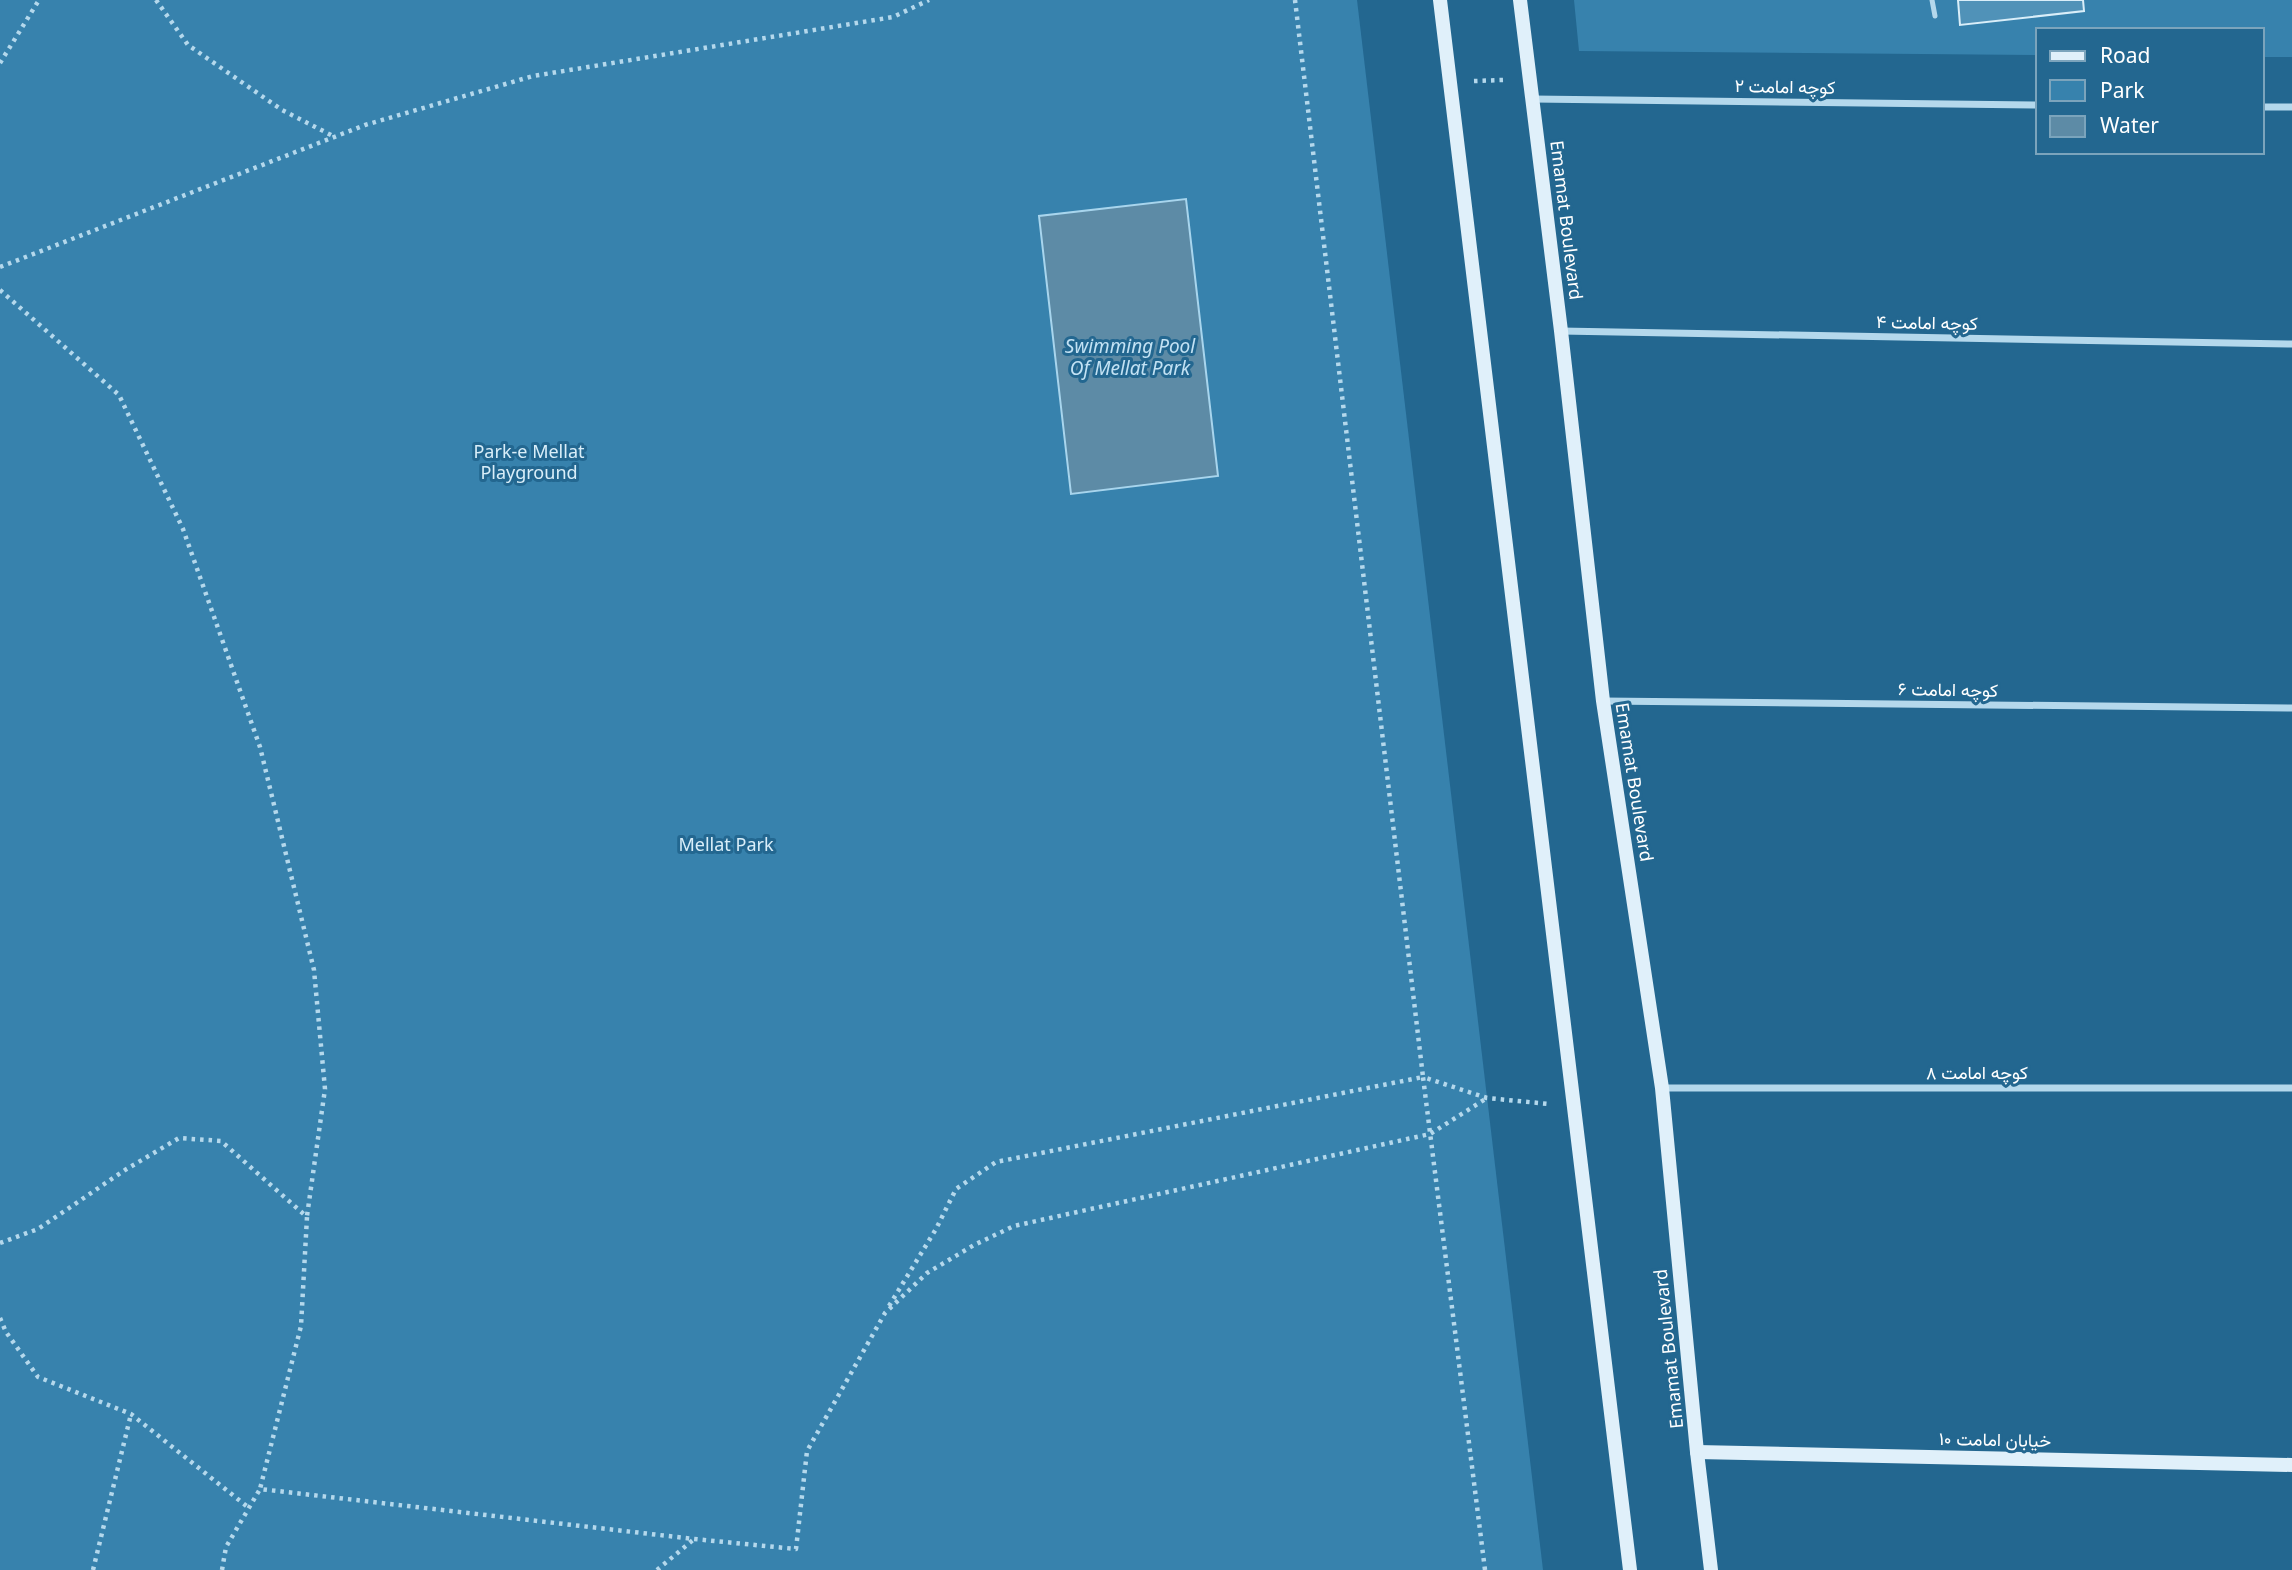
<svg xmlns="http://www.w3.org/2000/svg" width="2292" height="1570" viewBox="0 0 2292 1570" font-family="'Noto Sans',Vazirmatn,sans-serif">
	<rect width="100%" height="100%" fill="#236790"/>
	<!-- green -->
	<g fill="#3782ad">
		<polygon points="0,0 1357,0 1543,1570 0,1570"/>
		<polygon points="1574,0 2292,0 2292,57 2262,57 2262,30 2038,30 2038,55 1579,51"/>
	</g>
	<!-- water -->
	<polygon fill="#5d8ba6" stroke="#a8d5ed" stroke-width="2" points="1186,199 1218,476 1071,494 1039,216"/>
	<!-- building -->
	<polygon fill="#5092b8" stroke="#d9eef9" stroke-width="2" points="1958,0 2083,0 2084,11 1960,25"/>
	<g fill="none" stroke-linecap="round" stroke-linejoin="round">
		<!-- path -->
		<g stroke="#b4d8ec" stroke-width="4.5" stroke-dasharray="3.5 5" stroke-linecap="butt">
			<polyline points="156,0 188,45 282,110 333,136"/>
			<polyline points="0,63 39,0"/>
			<polyline points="1474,81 1503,80"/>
			<polyline points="0,267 365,125 533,76 893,17 929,0"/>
			<polyline points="0,290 119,395 183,529 260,747 314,970 325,1089 307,1216"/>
			<polyline points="0,1243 38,1229 125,1170 179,1138 221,1141 307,1217 301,1326 260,1489 694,1539 796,1549 807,1451 885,1313 927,1273 974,1245 1014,1226 1430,1134 1487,1098"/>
			<polyline points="889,1306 936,1229 956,1189 996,1162 1423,1077 1295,0"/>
			<polyline points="0,1318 6,1332 38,1377 131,1414 249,1508"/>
			<polyline points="93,1570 131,1414"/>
			<polyline points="222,1570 226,1547 260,1489"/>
			<polyline points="657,1570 693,1540"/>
			<polyline points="1485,1570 1423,1077 1487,1098 1549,1104"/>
		</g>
		<!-- lane -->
		<polyline stroke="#b4d8ec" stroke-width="5" points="1932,0 1935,16"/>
		<!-- street -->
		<g stroke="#b4d8ec" stroke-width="7">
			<polyline points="1533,99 2038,105"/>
			<polyline points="2262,107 2292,107"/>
			<polyline points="1561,331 2292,344"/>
			<polyline points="1603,701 2292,708"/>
			<polyline points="1662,1088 2292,1088"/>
		</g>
		<!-- secondary -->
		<g stroke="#e0f0fa" stroke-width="14">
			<polyline points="1440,0 1630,1570"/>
			<polyline points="1520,0 1561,331 1603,701 1662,1088 1697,1452 1711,1570"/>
			<polyline points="1697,1452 2292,1465"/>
		</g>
	</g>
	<g text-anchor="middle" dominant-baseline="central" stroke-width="6" stroke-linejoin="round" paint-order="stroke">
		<!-- street labels -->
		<g font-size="18" fill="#fff" stroke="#236790">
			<text transform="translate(1785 86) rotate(1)">کوچه امامت ۲</text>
			<text transform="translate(1567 220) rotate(83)">Emamat Boulevard</text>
			<text transform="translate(1927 322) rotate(1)">کوچه امامت ۴</text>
			<text transform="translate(1948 689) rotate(1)">کوچه امامت ۶</text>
			<text transform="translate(1635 782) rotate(81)">Emamat Boulevard</text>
			<text x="1977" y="1072">کوچه امامت ۸</text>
			<text transform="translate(1668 1349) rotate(-96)">Emamat Boulevard</text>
			<text transform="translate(1995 1439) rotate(1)">خیابان امامت ۱۰</text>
		</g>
		<!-- park labels -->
		<g font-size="18" fill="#d9eef9" stroke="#236790">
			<text x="529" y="451">Park-e Mellat<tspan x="529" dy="21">Playground</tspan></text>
			<text x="726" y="844">Mellat Park</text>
		</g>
		<!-- water labels -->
		<g font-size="19" font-style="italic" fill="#c3e2f4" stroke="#236790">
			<text x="1130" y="346">Swimming Pool<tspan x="1130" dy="22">Of Mellat Park</tspan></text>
		</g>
	</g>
	<!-- legend -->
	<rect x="2036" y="28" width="228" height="126" fill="#236790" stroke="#7ba4bc" stroke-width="2"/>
	<rect x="2050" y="51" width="35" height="10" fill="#e0f0fa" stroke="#7ba4bc" stroke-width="2"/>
	<text x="2100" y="63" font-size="21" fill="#ffffff">Road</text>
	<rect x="2050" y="80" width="35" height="21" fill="#3782ad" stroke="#7ba4bc" stroke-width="2"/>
	<text x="2100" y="98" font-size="21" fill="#ffffff">Park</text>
	<rect x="2050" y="116" width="35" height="21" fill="#5d8ba6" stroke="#7ba4bc" stroke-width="2"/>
	<text x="2100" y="133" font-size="21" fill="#ffffff">Water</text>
</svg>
